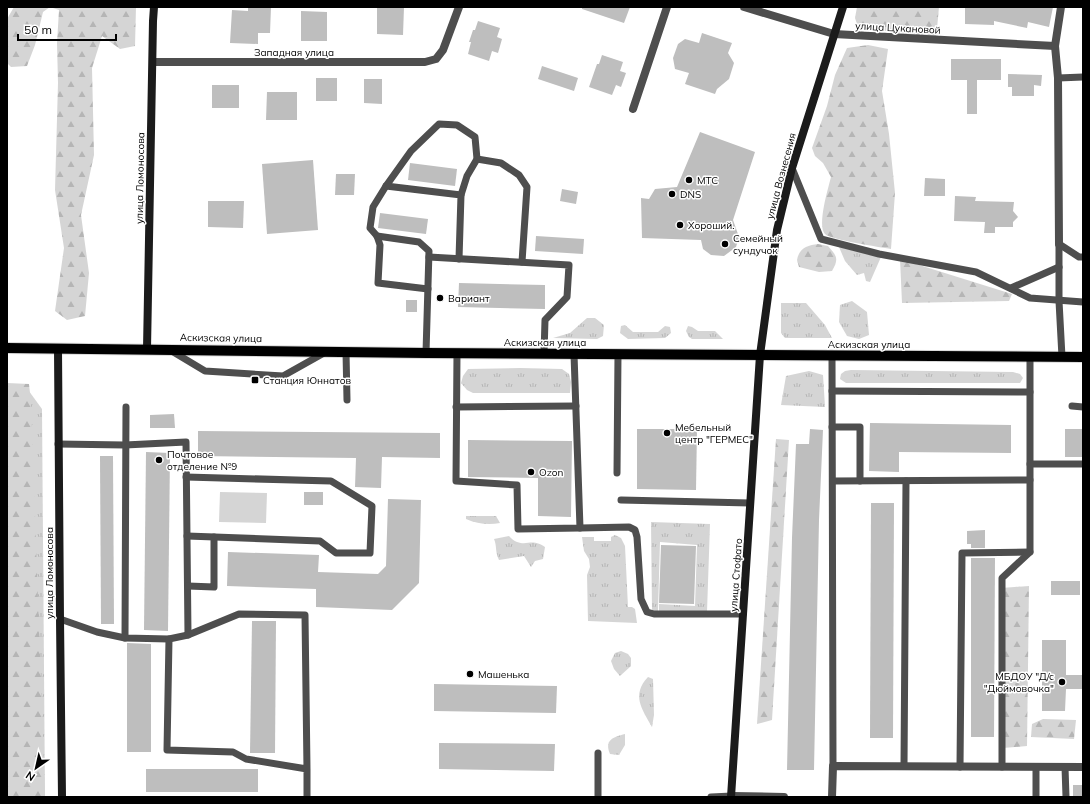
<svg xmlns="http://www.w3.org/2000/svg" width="1090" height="804" viewBox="0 0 1090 804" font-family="Mulish,sans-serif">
	<defs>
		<pattern id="grass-tufts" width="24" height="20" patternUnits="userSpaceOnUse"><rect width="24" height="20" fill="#d5d5d5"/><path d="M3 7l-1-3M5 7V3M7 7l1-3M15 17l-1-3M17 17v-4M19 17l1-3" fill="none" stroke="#b5b5b5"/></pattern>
		<pattern id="forest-firs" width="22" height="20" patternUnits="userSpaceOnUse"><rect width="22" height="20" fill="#d5d5d5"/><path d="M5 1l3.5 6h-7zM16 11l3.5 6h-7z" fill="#b5b5b5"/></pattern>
	</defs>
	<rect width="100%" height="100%" fill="#fff"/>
	<!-- grass -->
	<g fill="url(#grass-tufts)">
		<polygon points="839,247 881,257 870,282 866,281 864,273 857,275 845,261"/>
		<polygon points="852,301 867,312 869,335 859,339 847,336 839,322 840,305"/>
		<polygon points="781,303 806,303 825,325 832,338 785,338 781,333"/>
		<polygon points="587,318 595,318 604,325 603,336 597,339 553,338 570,333"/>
		<polygon points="625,325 633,332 658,332 665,326 670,327 671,333 665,338 628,339 620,333 621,326"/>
		<polygon points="688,326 692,327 698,331 715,331 723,339 692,339 689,337 686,331"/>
		<polygon points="520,368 562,369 569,374 571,382 570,393 473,393 467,390 461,383 463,376 468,369"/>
		<polygon points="851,370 1013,372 1020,374 1023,378 1020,383 846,383 840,379 841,374 845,371"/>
		<polygon points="809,371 823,375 825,407 781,405 786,376"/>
		<polygon points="26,387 42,409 45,797 7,797"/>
		<path d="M466,516h30l4,7c-11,2 -23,1 -34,-4z"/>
		<polygon points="651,522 710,524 707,612 659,611 659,604 695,606 697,545 660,542 658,611 652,611"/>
		<polygon points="615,535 621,538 625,546 628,607 632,607 635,609 637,623 588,621 587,575 590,567 589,559 584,551 582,537 594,537 594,541 611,541 611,537"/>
		<path d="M509,536c2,2 5,5 8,6 11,4 15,-4 28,5l-2,12 -8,2 -4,6 -7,-11 -25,4c-4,-8 -2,-14 -5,-21z"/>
		<polygon points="621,651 628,654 631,658 631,666 620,676 614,669 611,661 615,653"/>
		<path d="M648,677l5,2 1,36 -2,12c-10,-18 -21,-32 -4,-50z"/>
		<path d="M625,734v11l-6,10 -9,-1c-6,-14 3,-17 15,-20z"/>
	</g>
	<!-- forest -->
	<g fill="url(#forest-firs)">
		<polygon points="14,7 50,7 43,12 35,45 27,66 11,67 7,63 7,19"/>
		<polygon points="50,7 136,7 135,46 120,49 102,36 92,68 94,155 81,215 89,273 85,316 67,320 55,311 64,248 55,190 58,83 57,43 59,10"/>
		<path d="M857,7h82l-3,32c-26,-4 -52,-9 -78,-12l-3,-9z"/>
		<path d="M868,45l20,4 -6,42 7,43 6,59 -4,56c-11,-2 -60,-9 -66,-15 -8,-9 3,-45 6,-57l-8,-14 -8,-7 -3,-8 15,-42 8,-31 12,-27z"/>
		<path d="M818,244l10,2c9,10 11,13 4,25l-13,1 -20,-5 -2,-7c2,-12 11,-15 21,-16z"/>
		<polygon points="900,259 1012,294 1009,301 902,303"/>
		<polygon points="7,383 29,384 31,402 45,797 7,797"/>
		<polygon points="776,439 789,440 772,720 757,724"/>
		<polygon points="1029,586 1027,746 1003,748 1001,588"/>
		<polygon points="1043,719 1076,720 1074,739 1031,737 1032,724"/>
	</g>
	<!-- pitch -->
	<polygon fill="#d5d5d5" points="220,492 267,493 266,523 219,522"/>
	<!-- building -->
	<g fill="#bebebe">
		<polygon points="248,7 271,7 270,33 258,33 258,44 230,43 232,10 248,11"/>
		<polygon points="377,7 404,7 403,35 377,34"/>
		<polygon points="582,7 630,7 624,23 582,9"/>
		<polygon points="965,7 1053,7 1049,27 1028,22 1027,28 994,21 994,25 965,24"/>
		<polygon points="301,11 327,12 327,41 301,41"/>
		<polygon points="478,21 500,28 497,37 502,39 498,53 492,51 489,61 468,54 471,42 469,42 473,30 475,30"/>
		<polygon points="702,33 732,43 728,53 734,63 729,79 717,89 715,94 685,84 689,73 675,69 673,58 678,44 685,39 699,43"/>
		<polygon points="602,55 623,62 620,71 626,73 621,87 616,85 612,95 589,87 597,64 599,64"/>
		<polygon points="951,59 1001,59 1001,80 977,80 977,114 967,114 967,80 951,80"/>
		<polygon points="542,66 578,78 574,91 538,79"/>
		<polygon points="1008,74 1042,75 1041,86 1034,85 1034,96 1012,96 1012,87 1008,87"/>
		<rect x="316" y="78" width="21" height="23"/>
		<polygon points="364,79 382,79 382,104 364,103"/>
		<rect x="212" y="85" width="27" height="23"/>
		<polygon points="267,92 297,92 297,120 266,120"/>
		<polygon points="700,132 755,152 733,220 739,237 736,247 724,256 711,255 703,249 701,240 642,238 641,198 649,199 655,189 677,187"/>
		<polygon points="313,160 318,230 267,234 262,164"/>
		<polygon points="410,163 457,169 455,186 408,180"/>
		<polygon points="336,174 355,174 354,195 335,195"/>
		<polygon points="925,178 945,179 945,196 924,196"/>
		<polygon points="562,189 578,192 576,204 560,201"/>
		<polygon points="955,196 976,197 975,201 1014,202 1013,211 1018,217 1013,222 1013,227 995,227 995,233 984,233 985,222 954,221"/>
		<polygon points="208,201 244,201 243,228 208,227"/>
		<polygon points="380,213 428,219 426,234 378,228"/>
		<polygon points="536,236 584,239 583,254 535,251"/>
		<polygon points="459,283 545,285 545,309 458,307"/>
		<rect x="406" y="300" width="11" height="12"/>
		<polygon points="174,414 175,428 150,428 150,415"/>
		<polygon points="870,423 1011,425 1011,453 899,452 899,472 869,471"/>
		<polygon points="637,429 697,429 696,490 637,489"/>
		<polygon points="810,429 823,430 819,520 814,770 787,770 792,538 796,444 809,444"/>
		<rect x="1065" y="429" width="18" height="28"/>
		<polygon points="198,431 440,433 440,458 382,457 381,488 355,487 356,458 198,456"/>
		<polygon points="468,440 572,441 571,517 538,516 538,478 468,477"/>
		<polygon points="146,452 170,453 168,631 144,630"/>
		<polygon points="100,456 113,456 114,624 101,624"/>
		<rect x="304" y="492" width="19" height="13"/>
		<polygon points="388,499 421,500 419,583 392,610 316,607 316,589 227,586 228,552 319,555 318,572 378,574 386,566"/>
		<polygon points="871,503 894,503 893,738 870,738"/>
		<polygon points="985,530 985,548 971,548 971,544 967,544 967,531"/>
		<polygon points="661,545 696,546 694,604 659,603"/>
		<polygon points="971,558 995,558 994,737 971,737"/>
		<rect x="1051" y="581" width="29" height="14"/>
		<polygon points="252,621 276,621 275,753 250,753"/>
		<polygon points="1042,640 1066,640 1066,675 1083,675 1083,689 1066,689 1065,711 1042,711"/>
		<polygon points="127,643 151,644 151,752 127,752"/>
		<polygon points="434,684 557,686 556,713 434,711"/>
		<polygon points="439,743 555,744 554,771 439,769"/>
		<rect x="146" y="769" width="112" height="23"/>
		<rect x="1073" y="785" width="10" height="12"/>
	</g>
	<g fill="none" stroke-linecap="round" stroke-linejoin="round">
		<!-- primary casing -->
		<g stroke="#dbdbdb" stroke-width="12">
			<polyline id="primary" points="7,348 426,353 1083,357"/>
		</g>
		<!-- lane -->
		<g stroke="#4e4e4e" stroke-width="7">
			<polyline points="1058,78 1083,77"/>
			<polyline points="477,159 501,163 519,175 527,187 522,262"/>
			<polyline points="792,168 821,239 879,254 976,272 1030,298 1083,302"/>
			<polyline points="386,186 461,195 459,259"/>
			<polyline points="377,236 419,242 429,251 426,353"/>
			<polyline points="1059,244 1059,301 1062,357"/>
			<polyline points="1059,244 1079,257 1083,257"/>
			<polyline points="429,257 569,265 567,297 545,320 544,354"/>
			<polyline points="1011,288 1059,267"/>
			<polyline points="428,289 378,283 380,245 377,236 370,228 373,207 386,186 411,151 439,124 457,125 475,137 477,159 467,176 461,195"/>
			<polyline points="170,350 205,371 283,376 324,353"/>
			<polyline points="346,352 347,400"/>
			<polyline points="457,353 456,481 517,485 518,529 580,528 574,354"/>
			<polyline points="832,356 833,766"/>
			<polyline points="1030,357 1030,464 1083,464"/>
			<polyline points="832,391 1030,392"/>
			<polyline points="1072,406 1083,407"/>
			<polyline points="456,407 576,406"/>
			<polyline points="832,427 860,427 860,481"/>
			<polyline points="58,444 125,445 186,442 188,635"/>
			<polyline points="617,473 618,354"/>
			<polyline points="186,477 331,481 372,506 370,553 336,553 320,541 187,536"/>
			<polyline points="833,481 1030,480"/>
			<polyline points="621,500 750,503"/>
			<polyline points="580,528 629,527 635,530 637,537 641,599 647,612 654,614 743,614"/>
			<polyline points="188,586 214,587 214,537"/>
			<polyline points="60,619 97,632 125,638 169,639"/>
			<polyline points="125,638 126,407"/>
			<polyline points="598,753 598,797"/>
			<polyline points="904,766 906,481"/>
			<polyline points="960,767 962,553 1030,552"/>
			<polyline points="1002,767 1002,578 1030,552 1030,464"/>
			<polyline points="1036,767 1036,797"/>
			<polyline points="1065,767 1066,797"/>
			<polyline points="307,797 307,769 246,759 233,752 167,750 169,639 188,635 239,614 305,615 307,769"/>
			<polyline points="711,797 732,796"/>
		</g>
		<!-- street -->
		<g stroke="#4e4e4e" stroke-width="8">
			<polyline points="744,7 834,34 1055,46"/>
			<polyline points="153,62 425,62 436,59 443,50 459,7"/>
			<polyline points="633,109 667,7"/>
			<polyline points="1059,244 1058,78 1055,46 1061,7"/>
			<polyline points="732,796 784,797"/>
			<polyline points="832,797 833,766 1083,767"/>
		</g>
		<!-- secondary -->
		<g stroke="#1b1b1b" stroke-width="8">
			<polyline points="58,349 60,619 62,797"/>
			<polyline points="147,349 153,21 154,7"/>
			<polyline points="731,797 760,355 777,230 792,168 843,7"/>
		</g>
		<!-- primary -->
		<use href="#primary" stroke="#000" stroke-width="10"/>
	</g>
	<!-- markers -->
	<g fill="#000" stroke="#fff" stroke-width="1.5">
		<circle cx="689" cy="180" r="4"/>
		<circle cx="672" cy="194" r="4"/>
		<circle cx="680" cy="225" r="4"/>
		<circle cx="725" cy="244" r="4"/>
		<circle cx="440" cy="298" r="4"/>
		<rect x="251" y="376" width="8" height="8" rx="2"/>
		<circle cx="667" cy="433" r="4"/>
		<circle cx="159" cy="460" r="4"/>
		<circle cx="531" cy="472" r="4"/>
		<circle cx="470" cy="674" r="4"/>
		<circle cx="1062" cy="682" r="4"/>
	</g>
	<g text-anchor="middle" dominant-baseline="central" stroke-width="3" stroke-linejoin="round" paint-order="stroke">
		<!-- street labels -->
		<g font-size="10" fill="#000" stroke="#fff">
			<text transform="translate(898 28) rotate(3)">улица Цукановой</text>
			<text x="294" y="52">Западная улица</text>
			<text transform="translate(781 176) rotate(-75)">улица Вознесения</text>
			<text transform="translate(140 178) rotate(-89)">улица Ломоносова</text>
			<text transform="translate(221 338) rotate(1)">Аскизская улица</text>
			<text x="545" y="342">Аскизская улица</text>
			<text x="869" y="344">Аскизская улица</text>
			<text transform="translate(49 573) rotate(-90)">улица Ломоносова</text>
			<text transform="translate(736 575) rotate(-86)">улица Стофато</text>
		</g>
		<!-- poi labels -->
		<g font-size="10" fill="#000" stroke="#fff" text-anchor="start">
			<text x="697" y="180">МТС</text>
			<text x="680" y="194">DNS</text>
			<text x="688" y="225">Хороший.</text>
			<text x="733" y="238">Семейный<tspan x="733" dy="12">сундучок</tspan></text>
			<text x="448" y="298">Вариант</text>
			<text x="263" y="380">Станция Юннатов</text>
			<text x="675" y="427">Мебельный<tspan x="675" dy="12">центр "ГЕРМЕС"</tspan></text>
			<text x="167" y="454">Почтовое<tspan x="167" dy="12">отделение №9</tspan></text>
			<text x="539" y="472">Ozon</text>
			<text x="478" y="674">Машенька</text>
			<text x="1054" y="676" text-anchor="end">МБДОУ "Д/с<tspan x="1054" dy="12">"Дюймовочка"</tspan></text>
		</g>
	</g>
	<!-- border -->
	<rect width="1090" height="804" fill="none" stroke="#000000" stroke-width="16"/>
	<!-- north arrow -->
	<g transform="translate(36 768) rotate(214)" stroke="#ffffff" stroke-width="3" paint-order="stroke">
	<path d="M0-3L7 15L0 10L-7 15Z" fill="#000000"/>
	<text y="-6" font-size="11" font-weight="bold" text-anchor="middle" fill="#000000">N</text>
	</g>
	<!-- scale -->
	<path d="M18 34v6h98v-6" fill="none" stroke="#000000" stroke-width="2"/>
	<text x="24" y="34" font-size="12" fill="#000000" stroke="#ffffff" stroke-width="3" paint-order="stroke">50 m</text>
</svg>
